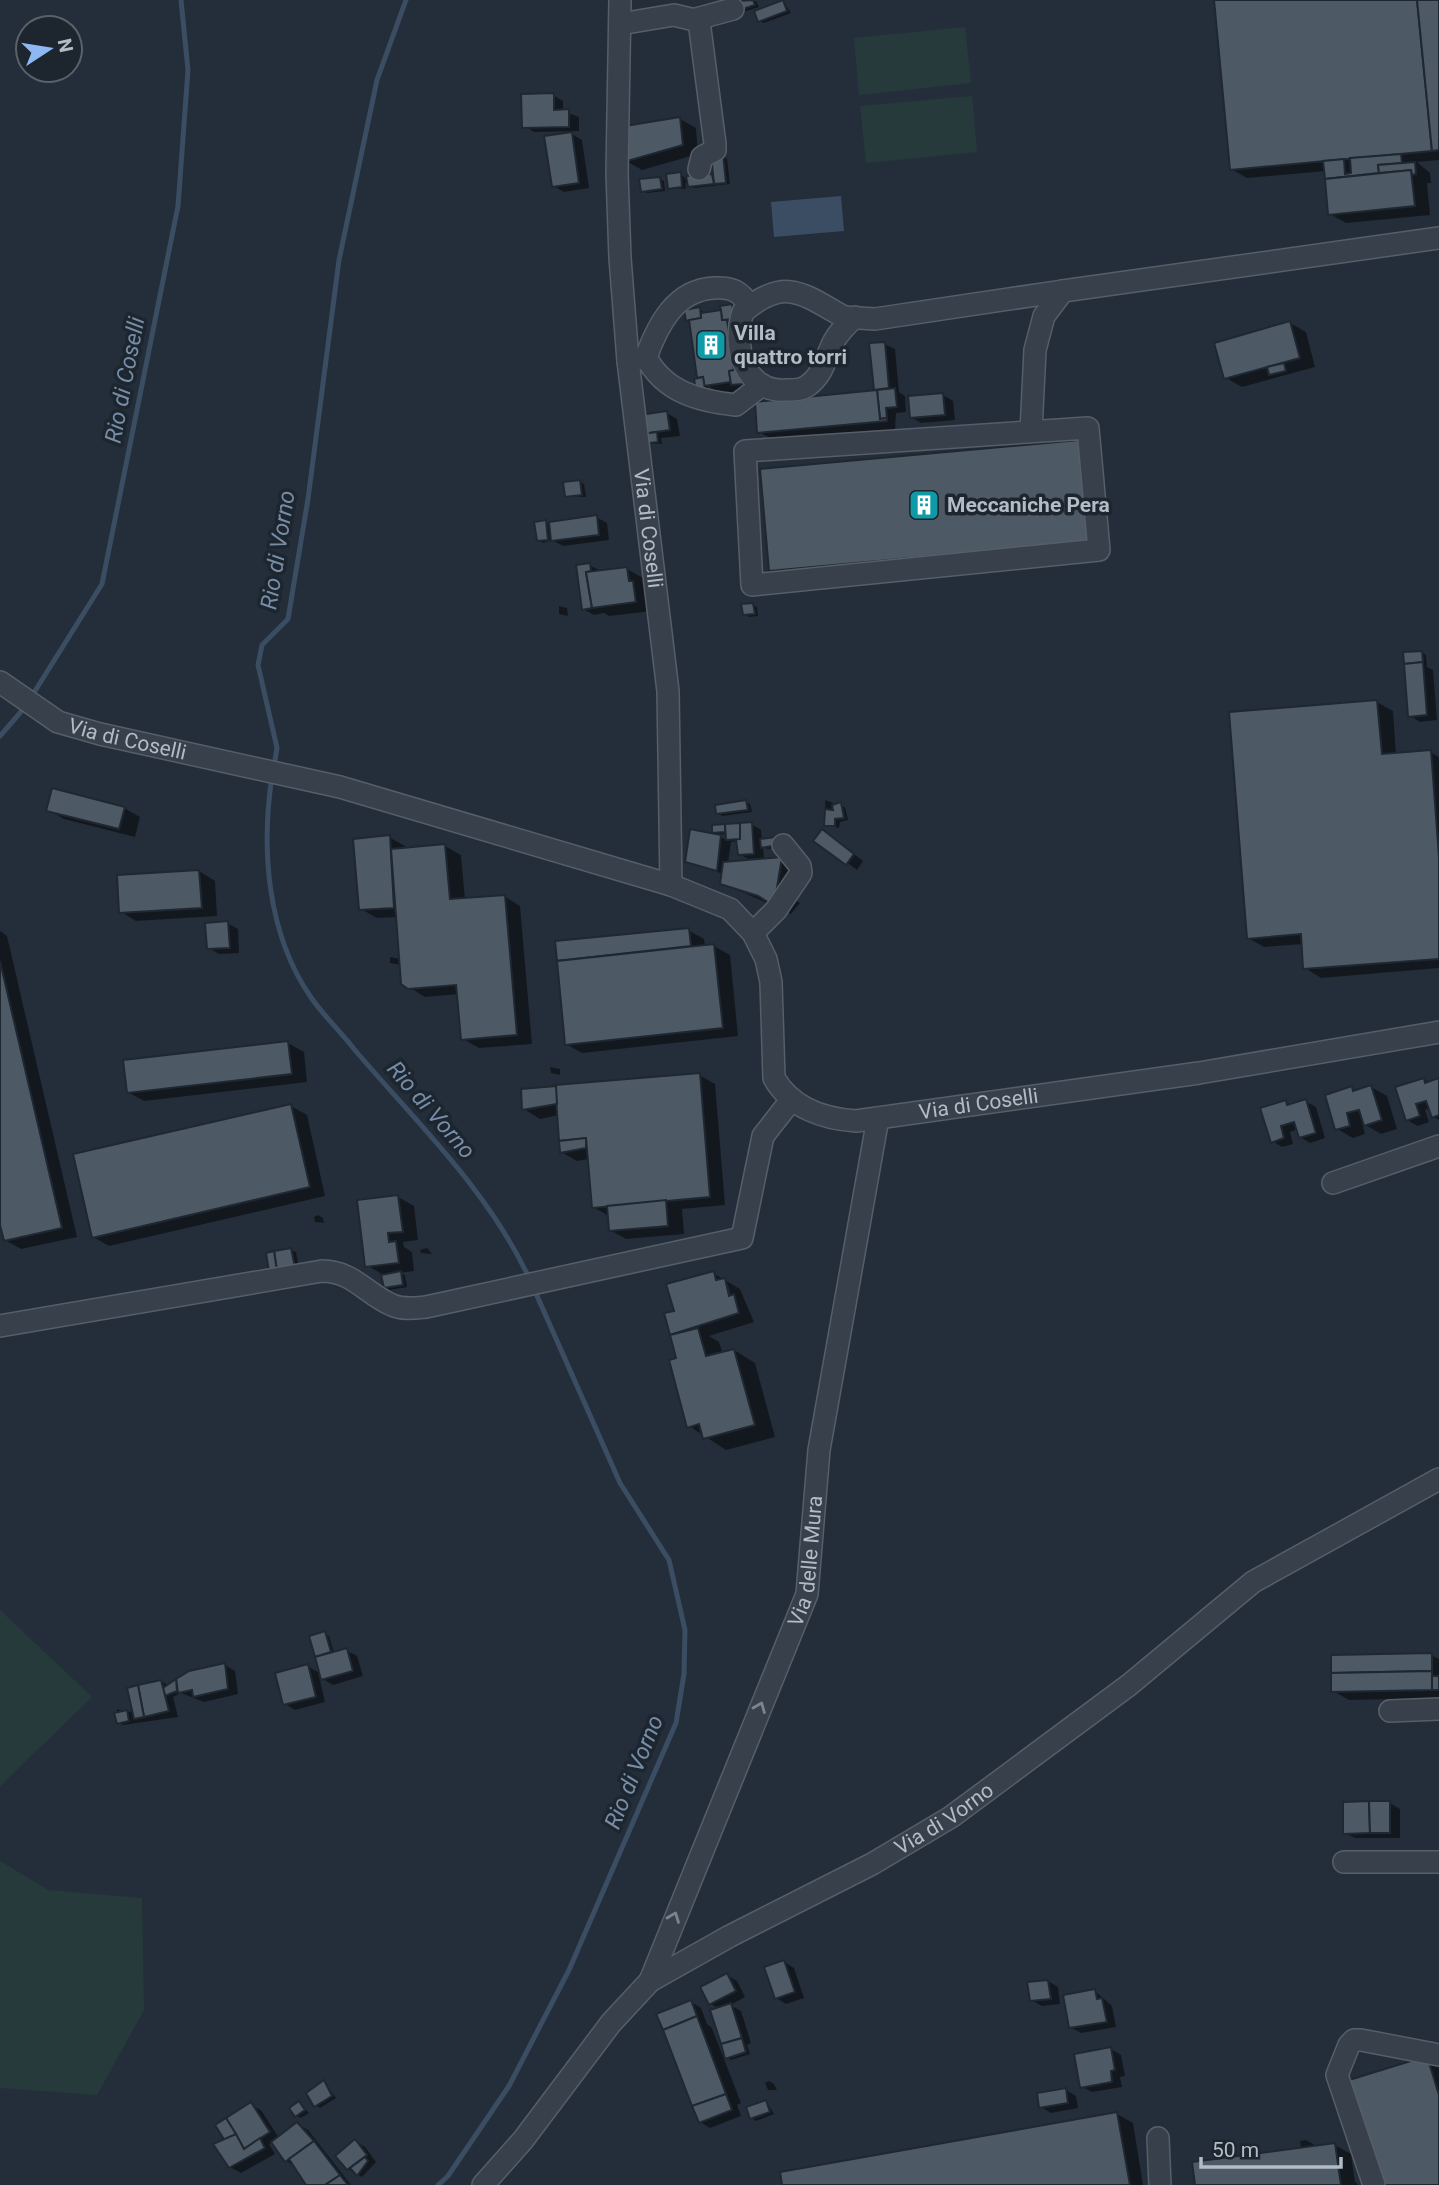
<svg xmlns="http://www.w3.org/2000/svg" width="1439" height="2185" viewBox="0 0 1439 2185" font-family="Roboto,sans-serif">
	<rect width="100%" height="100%" fill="#242e3a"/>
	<!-- green -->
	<g fill="#263a3b">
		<polygon points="965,27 971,83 859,95 854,38"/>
		<polygon points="972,96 977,152 866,163 860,106"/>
		<polygon points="0,1610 92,1697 0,1786"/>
		<polygon points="0,1861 48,1890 142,1898 144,2010 97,2095 0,2088"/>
	</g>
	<!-- water -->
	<polygon fill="#3b4d62" points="841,196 844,231 774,237 771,202"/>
	<!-- shadow -->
	<g fill="#0007" fill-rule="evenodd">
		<polygon points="747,0 756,1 759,7 746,11 741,9 739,2"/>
		<polygon points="1234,0 1439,0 1439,160 1417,162 1430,173 1431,183 1427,183 1430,215 1346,223 1330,214 1326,171 1247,178 1231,169"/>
		<polygon points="783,1 791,13 764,23 759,21"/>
		<polygon points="553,95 563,101 563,111 579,117 579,131 534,132 524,126"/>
		<polygon points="680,119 696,128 698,154 642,170 626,161"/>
		<polygon points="572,134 582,140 589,188 564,192 553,186"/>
		<polygon points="722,156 727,159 730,184 694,188 685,183 686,189 669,188 680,174 685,178 714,176"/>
		<polygon points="660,179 664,181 665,191 647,193 642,190"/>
		<polygon points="732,305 736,308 742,331 746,391 722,394 708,386 709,391 702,392 691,322 687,320 700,309 705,314 721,312"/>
		<polygon points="1290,323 1306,332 1315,367 1242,387 1226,378"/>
		<polygon points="884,344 895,349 899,392 905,396 906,412 896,413 895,430 775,441 759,432 878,392 871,345"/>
		<polygon points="943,395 953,401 955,420 921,423 911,417"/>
		<polygon points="667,413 677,419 680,436 661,438 662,444 645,443 641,416"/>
		<polygon points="762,470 1104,550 787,579 771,570"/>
		<polygon points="580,482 584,484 586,497 566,496"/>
		<polygon points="596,517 607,523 609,540 563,546 552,540 543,543 539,540 545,522 551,525"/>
		<polygon points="589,565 599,570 627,569 643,578 652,611 609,616 604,613 594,615 583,609 578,566"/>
		<polygon points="753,605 757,607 758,616 749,617 744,614"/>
		<polygon points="559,606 567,608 568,616 559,614"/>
		<polygon points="1422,652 1426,655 1427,667 1433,670 1437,720 1420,722 1410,716"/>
		<polygon points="1377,702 1393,711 1396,755 1430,752 1439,757 1439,968 1321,978 1305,968 1303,944 1264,947 1248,938"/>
		<polygon points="825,800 833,803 833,806 845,807 848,820 840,822 839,828 826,825"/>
		<polygon points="746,802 750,804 752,812 722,816 718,813"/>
		<polygon points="124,808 140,817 135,837 64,819 48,810"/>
		<path d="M751,824l10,6 1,11 19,6 -13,2 -5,-3 1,14 18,-1 15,9 -3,31 6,4 -9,11 -69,-31 1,-9 -37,-13 35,-24 7,4 -1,-7 -9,1 -4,-3v-6zM738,841l1,13 13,7 -24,2 3,-21z"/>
		<polygon points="389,837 405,846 405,850 445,846 461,855 465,900 504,896 520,906 532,1044 479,1048 463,1039 459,994 425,997 409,987 401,965 390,963 390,957 401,959 397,917 377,918 361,909"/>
		<polygon points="832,837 863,861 857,870 816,840"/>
		<polygon points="199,871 215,881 217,916 136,921 121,912"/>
		<polygon points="227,923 238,929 239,953 219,954 209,948"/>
		<polygon points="688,930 704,939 705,947 714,946 730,955 738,1036 582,1053 566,1044 557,942"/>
		<polygon points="0,931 7,936 77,1237 21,1249 5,1240 0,1218"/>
		<polygon points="288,1043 304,1052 307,1082 144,1101 128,1092"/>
		<polygon points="550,1067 560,1069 560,1075 551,1073"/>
		<polygon points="699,1075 715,1084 725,1205 682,1209 684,1234 626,1239 610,1230 609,1216 593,1207 589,1159 577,1161 561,1152 559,1115 540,1119 524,1109"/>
		<polygon points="1424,1079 1430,1083 1439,1080 1439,1120 1433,1116 1430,1108 1425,1110 1429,1122 1418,1126 1407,1120"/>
		<polygon points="1371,1087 1387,1096 1397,1129 1381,1134 1362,1123 1365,1134 1353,1138 1337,1129 1351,1088 1357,1092"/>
		<polygon points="1305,1101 1316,1107 1325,1138 1310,1143 1300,1137 1298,1129 1290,1132 1293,1144 1282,1147 1272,1141 1286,1102 1292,1105"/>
		<polygon points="291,1106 307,1115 325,1196 109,1246 93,1237"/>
		<polygon points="398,1197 414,1206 418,1240 403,1242 404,1247 412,1252 414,1271 400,1273 405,1275 407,1287 390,1290 385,1287 383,1275 367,1265"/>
		<polygon points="318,1215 323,1218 324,1223 315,1222 314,1217"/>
		<polygon points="427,1248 432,1254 421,1253 420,1250"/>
		<polygon points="291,1250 296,1252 299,1269 275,1273"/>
		<path d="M713,1273l27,16 14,33 -45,14 10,6 4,12 11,-4 21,13 20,74 -49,13 -37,-24 -11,-67 -12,-44 10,-3zM725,1285h3l5,19 -3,1z"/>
		<polygon points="324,1633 329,1636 334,1653 346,1650 357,1656 363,1676 333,1685 323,1679 320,1657 316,1656"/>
		<polygon points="1431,1655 1439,1659 1439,1698 1349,1700 1333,1691"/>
		<polygon points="225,1665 235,1671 238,1694 204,1702 181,1693 173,1697 178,1717 123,1725 118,1723 117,1709 126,1712 134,1711 161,1681 169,1686 190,1673"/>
		<polygon points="307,1666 318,1672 325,1702 295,1710 285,1704"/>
		<polygon points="1390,1803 1400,1809 1400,1838 1355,1838 1345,1833"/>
		<polygon points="784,1962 794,1968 804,1998 786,2004 776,1998"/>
		<polygon points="727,1975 737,1981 745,1997 730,2005 741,2011 751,2043 747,2045 750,2054 731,2060 724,2056 720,2009 711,2004"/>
		<polygon points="1048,1981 1058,1987 1060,2004 1042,2006 1031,2000"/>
		<polygon points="1095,1991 1112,2006 1116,2027 1081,2033 1070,2027"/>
		<polygon points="691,2002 701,2008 707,2024 712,2028 741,2103 737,2105 741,2116 710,2128 700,2122"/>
		<polygon points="1111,2049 1121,2055 1125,2076 1120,2077 1122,2087 1092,2092 1081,2086"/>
		<polygon points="1427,2058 1439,2065 1439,2185"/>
		<polygon points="769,2081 774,2084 777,2090 768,2090 765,2083"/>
		<polygon points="324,2082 336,2098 320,2108 316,2105"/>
		<polygon points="1066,2090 1076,2096 1078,2108 1051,2113 1041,2107"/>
		<polygon points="766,2101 774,2114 756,2121 752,2118"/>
		<polygon points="299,2103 309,2113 301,2118 297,2116"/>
		<polygon points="251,2105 261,2110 279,2138 297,2124 308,2130 351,2185 307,2185 295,2166 286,2161 273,2142 269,2144 275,2154 241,2173 230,2167 227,2140"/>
		<polygon points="1117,2114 1133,2123 1143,2185 784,2185"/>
		<polygon points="1306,2140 1318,2147 1335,2145 1351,2154 1355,2182 1359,2185 1196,2185 1222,2160 1220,2151 1226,2151 1239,2158 1301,2149 1300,2141"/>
		<polygon points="355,2141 365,2147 376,2162 362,2177 348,2169"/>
	</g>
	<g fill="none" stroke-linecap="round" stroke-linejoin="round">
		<!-- stream -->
		<g stroke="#3b4d62" stroke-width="5">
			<polyline points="30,699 102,584 178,206 188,70 181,0"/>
			<polyline points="0,736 25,707"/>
			<polyline points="274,766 277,748 258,665 262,645 288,619 308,499 339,260 377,80 406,0"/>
			<path d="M272,776c-11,73 -5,157 38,220 12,18 30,35 44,53 62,73 135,142 176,231"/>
			<polyline points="438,2185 448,2176 509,2086 569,1970 676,1723 684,1674 685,1630 669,1560 620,1483 534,1289"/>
		</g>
	</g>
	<!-- building -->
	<g fill="#4d5965" stroke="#1f2731" stroke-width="2">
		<polygon points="753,0 755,5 740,10 737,1"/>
		<polygon points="783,0 787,11 758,22 754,11"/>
		<polygon points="1214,0 1417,0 1432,151 1230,170"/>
		<polygon points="1417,0 1439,0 1439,150 1432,151"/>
		<polygon points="554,93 554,110 569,109 569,127 522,128 521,94"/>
		<polygon points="680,117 683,145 624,162 625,126"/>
		<polygon points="572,132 579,183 552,187 544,136"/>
		<polygon points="723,154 726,183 714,184 711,155"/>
		<polygon points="1401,154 1402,163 1378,165 1379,173 1325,179 1323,161 1344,159 1345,174 1351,173 1350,158"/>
		<polygon points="1415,162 1416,174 1412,175 1411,170 1379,173 1378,165"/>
		<polygon points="1411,170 1415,206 1328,215 1325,179"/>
		<polygon points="681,172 682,187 668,189 666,174"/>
		<polygon points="712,174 714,184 688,187 686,176"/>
		<polygon points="660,177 662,189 641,192 639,179"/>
		<polygon points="732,304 735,319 722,320 720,306"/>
		<polygon points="700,307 701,318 686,321 684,310"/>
		<polygon points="721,310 722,320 727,320 734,370 729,371 731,382 704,386 703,377 697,378 689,320 701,318 701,313"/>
		<polygon points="1290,321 1300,358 1224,379 1214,343"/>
		<polygon points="885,342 889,388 874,390 869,343"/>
		<polygon points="1284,363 1286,371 1269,375 1267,367"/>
		<polygon points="740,369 743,384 731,385 729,371"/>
		<polygon points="703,377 705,389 696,391 694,379"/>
		<polygon points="895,388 897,407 886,408 887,418 880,419 877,390"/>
		<polygon points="877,390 880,419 887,418 887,421 757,433 755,402"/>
		<polygon points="943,393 945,415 910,418 908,396"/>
		<polygon points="667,411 670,430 642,434 639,415"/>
		<polygon points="657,432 658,442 643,444 642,434"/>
		<polygon points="1079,440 1088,542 769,571 760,469"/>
		<polygon points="580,480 582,495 565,497 563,482"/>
		<polygon points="597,515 599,535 551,541 549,522"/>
		<polygon points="546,520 548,540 537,541 534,522"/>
		<polygon points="590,563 591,571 586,572 592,608 582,610 576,565"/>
		<polygon points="627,567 629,581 633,581 636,602 592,608 586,572"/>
		<polygon points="753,603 755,614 743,615 741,604"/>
		<polygon points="1422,651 1423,662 1404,664 1403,652"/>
		<polygon points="1423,662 1427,715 1408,717 1404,664"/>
		<polygon points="1377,700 1382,754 1431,750 1439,857 1439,959 1303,969 1301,934 1247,939 1229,712"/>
		<polygon points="52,788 125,807 119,829 46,811"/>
		<polygon points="746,800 748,810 716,814 715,805"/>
		<polygon points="841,802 844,818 835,819 835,826 824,826 825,809 833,810 832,805"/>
		<polygon points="752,822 754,854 738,855 736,839 740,839 740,823"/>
		<polygon points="740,823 740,839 726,840 725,824"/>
		<polygon points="725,824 725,832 712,833 712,825"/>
		<polygon points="690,829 721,835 717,871 685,862"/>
		<polygon points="822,829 854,854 846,865 813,841"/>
		<polygon points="390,835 394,908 359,910 353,839"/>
		<polygon points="776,837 778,845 761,848 760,839"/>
		<polygon points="445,844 450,899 505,895 517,1035 461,1040 456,985 408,989 401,984 391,849"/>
		<polygon points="782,857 774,906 758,896 720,884 723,862"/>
		<polygon points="199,870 202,908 119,913 117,875"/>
		<polygon points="228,921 230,948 207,949 205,923"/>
		<polygon points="689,928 691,946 557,961 555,941"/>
		<polygon points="714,944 723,1028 565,1045 557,961"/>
		<polygon points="0,961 62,1228 4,1241 0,1225"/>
		<polygon points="288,1041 292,1074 127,1093 123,1060"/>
		<polygon points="700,1073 710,1197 592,1208 586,1138 559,1141 555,1085"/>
		<polygon points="1424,1078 1425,1083 1439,1078 1439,1115 1432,1118 1426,1101 1416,1104 1420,1116 1406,1121 1395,1087"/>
		<polygon points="1371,1085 1382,1120 1364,1126 1359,1110 1347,1113 1350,1126 1335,1130 1325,1095 1352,1086 1353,1091"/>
		<polygon points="556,1086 557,1104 522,1110 521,1089"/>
		<polygon points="1306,1099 1316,1133 1299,1138 1294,1122 1281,1126 1284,1138 1271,1143 1260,1108 1286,1100 1287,1105"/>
		<polygon points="291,1104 310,1187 92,1238 73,1154"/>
		<polygon points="586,1138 586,1148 560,1153 559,1141"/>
		<polygon points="398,1195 403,1232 388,1233 389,1242 396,1241 399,1263 365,1267 357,1200"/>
		<polygon points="666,1200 668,1226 609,1231 607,1206"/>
		<polygon points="291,1248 295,1267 277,1271 274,1251"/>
		<polygon points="274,1251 277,1271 269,1272 266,1253"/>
		<polygon points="401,1271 403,1285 384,1288 381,1275"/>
		<polygon points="714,1271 716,1280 725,1278 729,1296 734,1294 739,1313 670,1335 664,1313 674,1311 666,1284"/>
		<polygon points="698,1328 706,1356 734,1349 755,1425 703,1439 699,1424 687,1428 669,1360 676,1358 670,1335"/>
		<polygon points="325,1631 331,1652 315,1657 309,1636"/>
		<polygon points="347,1648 353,1671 321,1680 315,1657"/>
		<polygon points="1432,1653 1432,1671 1331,1673 1331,1655"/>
		<polygon points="225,1663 228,1689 193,1697 192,1690 178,1693 176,1679 189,1671"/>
		<polygon points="308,1664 316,1697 283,1705 275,1673"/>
		<polygon points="1432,1671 1432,1690 1331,1692 1331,1673"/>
		<rect x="1432" y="1676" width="7" height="14"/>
		<polygon points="176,1679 177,1691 165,1696 163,1688"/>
		<polygon points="161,1680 169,1711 144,1717 138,1685"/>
		<polygon points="138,1685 144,1717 134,1719 127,1688"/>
		<polygon points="127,1710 129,1721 117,1724 114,1713"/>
		<polygon points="1369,1801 1370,1833 1343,1834 1343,1802"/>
		<polygon points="1369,1801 1390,1801 1390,1833 1370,1833"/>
		<polygon points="784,1960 795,1992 775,1999 764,1967"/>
		<polygon points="727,1973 736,1991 709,2005 700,1987"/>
		<polygon points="1048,1980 1051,1999 1030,2001 1027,1982"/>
		<polygon points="1095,1989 1097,1999 1102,1998 1107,2022 1069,2028 1063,1995"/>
		<polygon points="691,2000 697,2016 663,2030 656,2014"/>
		<polygon points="731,2003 742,2038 721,2044 710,2010"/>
		<polygon points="697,2016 726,2094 692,2106 663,2030"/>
		<polygon points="742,2038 746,2052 725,2059 721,2044"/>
		<polygon points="1111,2047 1115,2070 1111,2071 1112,2082 1080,2088 1074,2054"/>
		<polygon points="1427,2056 1439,2095 1439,2185 1382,2185 1349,2080"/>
		<polygon points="324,2080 332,2096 314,2107 306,2093"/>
		<polygon points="1066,2088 1068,2103 1039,2108 1037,2093"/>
		<polygon points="726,2094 732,2110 699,2123 692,2106"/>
		<polygon points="766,2100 770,2112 750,2119 746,2107"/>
		<polygon points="299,2101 305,2110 295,2117 289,2108"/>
		<polygon points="251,2102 270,2132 244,2149 226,2118"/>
		<polygon points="1117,2112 1130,2185 782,2185 780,2172"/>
		<polygon points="226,2118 236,2134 225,2141 215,2125"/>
		<polygon points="297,2122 314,2141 285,2162 271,2142"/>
		<polygon points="236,2134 244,2149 260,2138 265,2148 229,2168 213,2144"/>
		<polygon points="355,2139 367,2155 347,2170 335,2156"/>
		<polygon points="314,2141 340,2175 325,2185 306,2185 289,2159"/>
		<polygon points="1335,2143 1341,2185 1195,2185 1192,2162"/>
		<polygon points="365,2157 368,2161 357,2176 350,2168"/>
		<polygon points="340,2175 348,2185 325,2185"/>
	</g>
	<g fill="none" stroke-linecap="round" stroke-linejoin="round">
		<!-- minor casing -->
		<g stroke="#565e68" stroke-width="24">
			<g id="minor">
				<path id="s1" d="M620,0l-3,173 3,85 8,103 40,330 3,194"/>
				<polyline points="696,19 733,9"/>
				<polyline points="620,24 674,15 699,21 715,144 715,150 702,157 699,169"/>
				<path d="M855,317c-8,7 -16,15 -21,24 -8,15 -10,31 -23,42 -7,7 -15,7 -25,7 -42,3 -54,-45 -43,-78 42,-36 60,-18 101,5l31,2 188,-28"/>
				<path d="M646,357c12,-32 29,-67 68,-69 18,-1 26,3 36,18"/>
				<path d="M628,361l18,-4c18,35 53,44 90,48l26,-20"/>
				<polygon points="1088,428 1099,550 752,585 745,451"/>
				<polyline points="1031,431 1035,350 1044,316 1063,291 1439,238"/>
				<path id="s2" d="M0,682l58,40 42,12 240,53 331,98 59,24 23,24 13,26 5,23 3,96c17,30 50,41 82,43l343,-48 240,-41"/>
				<polyline points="753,933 776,910 801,873 800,866 783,845"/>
				<polyline points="1333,1183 1439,1146"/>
				<path d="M0,1326l322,-55c31,0 44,23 70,34 11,5 23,3 34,2l316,-69 21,-102 29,-37"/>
				<polyline points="1390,1711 1439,1709"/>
				<polyline points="1344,1862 1439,1862"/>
				<path id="s3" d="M650,1981l157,-387 12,-144 59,-332"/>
				<polyline points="1158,2138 1160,2185"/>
				<path id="s4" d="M483,2185l40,-45 88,-117 39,-42 80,-45 142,-72 79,-47 178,-132 124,-103 186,-103"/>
				<polyline points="1374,2185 1337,2075 1349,2045 1354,2040 1361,2040 1439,2055"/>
			</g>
		</g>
		<!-- minor -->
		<use href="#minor" stroke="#38404b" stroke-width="21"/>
	</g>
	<!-- one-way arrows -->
	<defs><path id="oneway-chevron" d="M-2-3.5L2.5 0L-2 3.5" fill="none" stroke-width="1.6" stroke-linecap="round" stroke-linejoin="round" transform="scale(1.75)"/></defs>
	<g stroke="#7c848f">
		<use href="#oneway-chevron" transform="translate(760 1707) rotate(-68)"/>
		<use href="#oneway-chevron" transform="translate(674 1917) rotate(-69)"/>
	</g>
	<!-- icons -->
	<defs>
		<g id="building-square" transform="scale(1.575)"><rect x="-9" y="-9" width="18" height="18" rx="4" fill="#0f9aa8" stroke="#1d252f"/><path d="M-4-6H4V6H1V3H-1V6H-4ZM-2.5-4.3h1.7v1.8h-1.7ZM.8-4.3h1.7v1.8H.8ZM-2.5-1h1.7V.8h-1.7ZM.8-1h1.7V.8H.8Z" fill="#fff"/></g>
	</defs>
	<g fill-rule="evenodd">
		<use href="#building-square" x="711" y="345"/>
		<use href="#building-square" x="924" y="505"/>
	</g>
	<g text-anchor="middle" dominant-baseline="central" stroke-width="7" stroke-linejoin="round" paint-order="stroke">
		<!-- poi labels -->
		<g font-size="21" font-weight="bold" fill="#b3bbc6" stroke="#1d252f" text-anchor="start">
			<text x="734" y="333">Villa<tspan x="734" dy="24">quattro torri</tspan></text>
			<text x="947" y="505">Meccaniche Pera</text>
		</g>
		<!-- street labels -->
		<g font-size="21" fill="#b3bbc6" stroke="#1d252f">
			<text stroke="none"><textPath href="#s1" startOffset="530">Via di Coselli</textPath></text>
			<text stroke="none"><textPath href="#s2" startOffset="142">Via di Coselli</textPath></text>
			<text stroke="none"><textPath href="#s2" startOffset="1171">Via di Coselli</textPath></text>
			<text stroke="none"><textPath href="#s3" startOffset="450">Via delle Mura</textPath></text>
			<text stroke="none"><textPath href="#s4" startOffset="600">Via di Vorno</textPath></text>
		</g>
		<!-- water labels -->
		<g font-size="23" font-style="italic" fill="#768da8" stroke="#1d252f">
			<text transform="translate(125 380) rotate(-79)">Rio di Coselli</text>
			<text transform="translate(278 550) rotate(-81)">Rio di Vorno</text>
			<text transform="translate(431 1110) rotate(49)">Rio di Vorno</text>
			<text transform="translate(634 1772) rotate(-68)">Rio di Vorno</text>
		</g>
	</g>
	<!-- north arrow -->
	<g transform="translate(49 49) rotate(78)"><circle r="33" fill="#1d252f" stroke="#59616b" stroke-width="2"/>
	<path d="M0-5L12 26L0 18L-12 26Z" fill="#8eb8f1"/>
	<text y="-10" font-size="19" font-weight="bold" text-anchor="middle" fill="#b3bbc6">N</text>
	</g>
	<!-- scale -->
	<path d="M1201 2157v10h140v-10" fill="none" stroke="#b3bbc6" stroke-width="3.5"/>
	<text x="1212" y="2157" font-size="21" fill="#b3bbc6" stroke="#1d252f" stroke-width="5" paint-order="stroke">50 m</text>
</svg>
